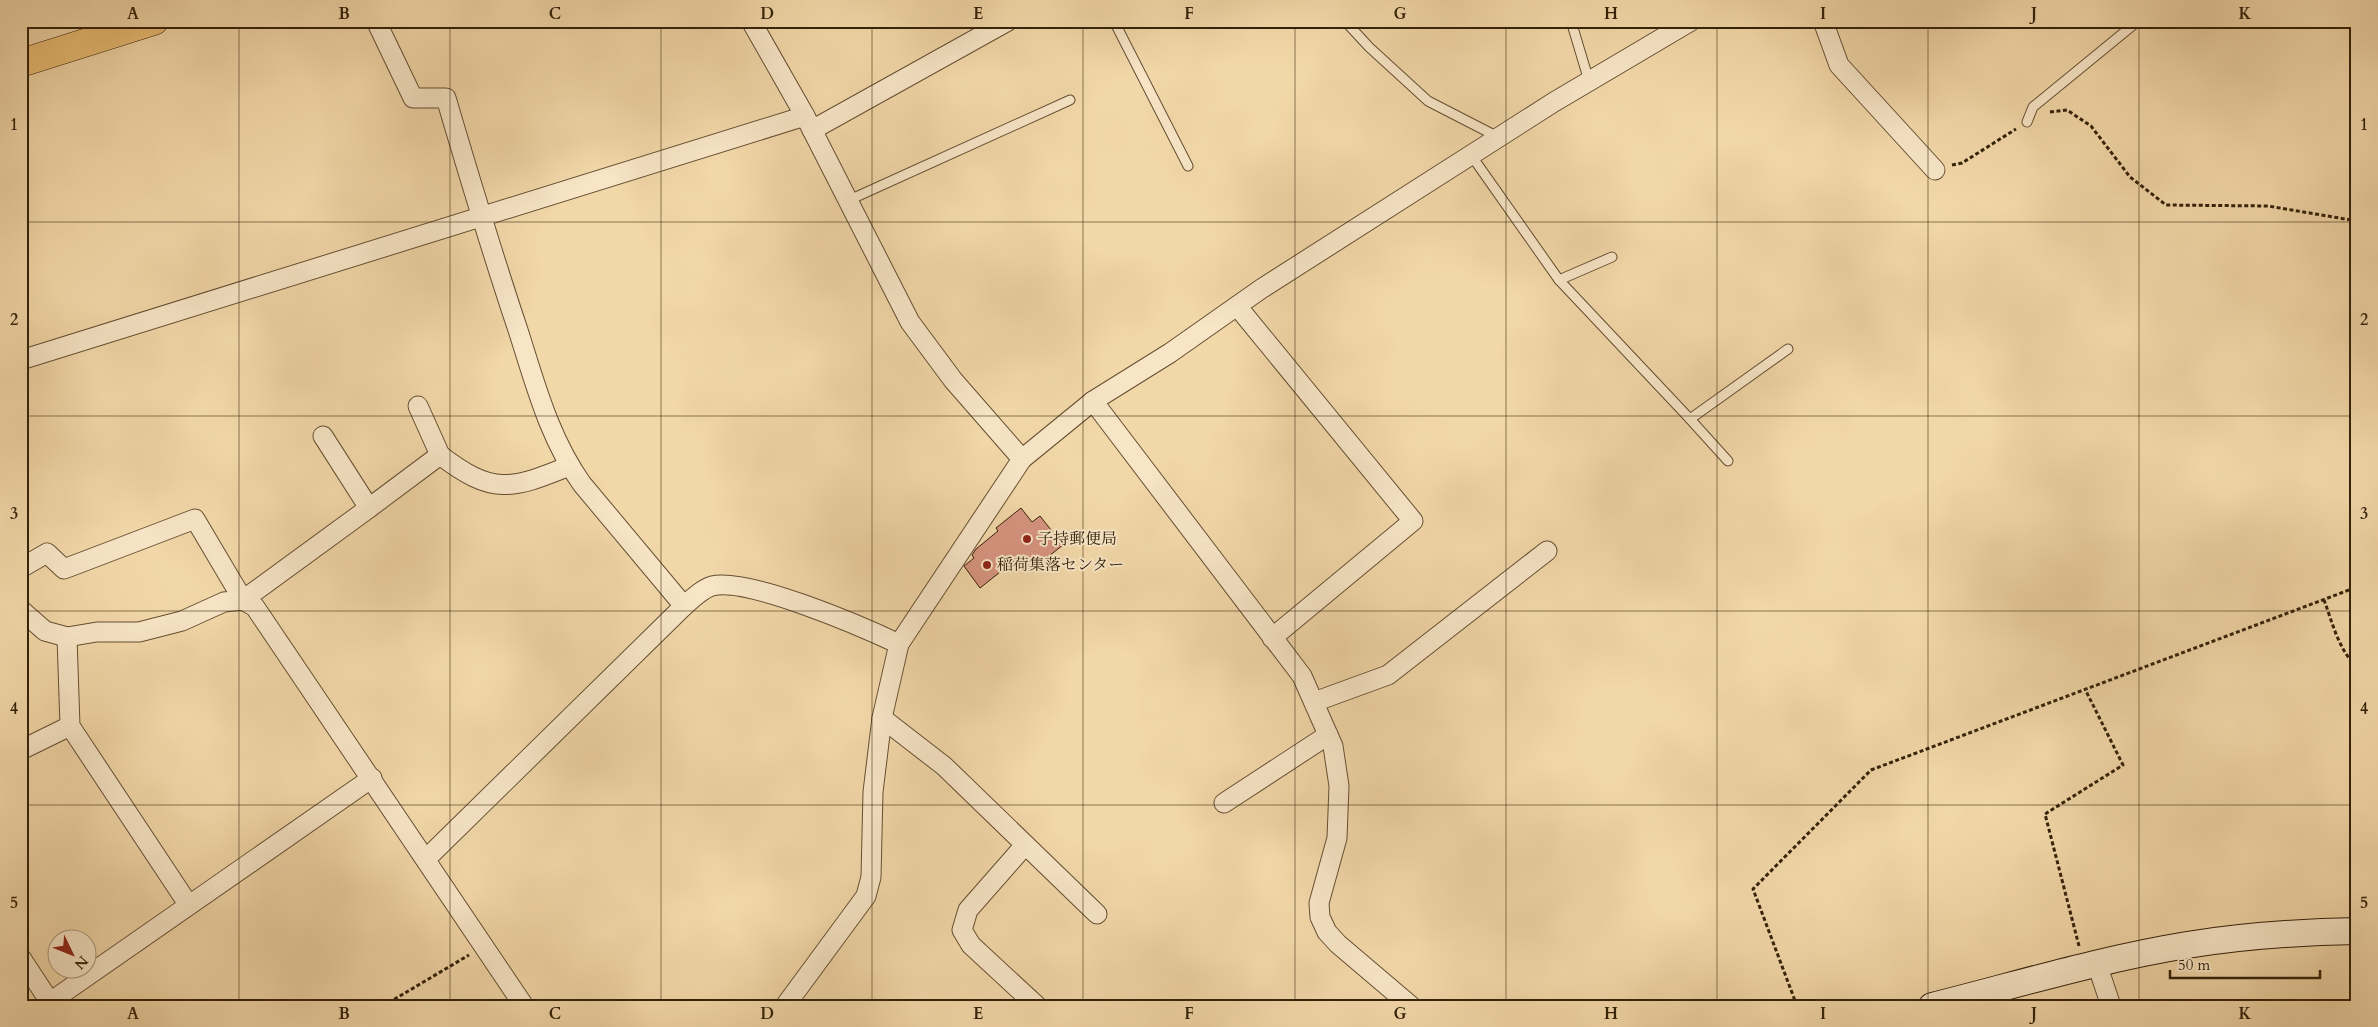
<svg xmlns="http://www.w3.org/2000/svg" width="2378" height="1027" viewBox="0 0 2378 1027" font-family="Cardo,'Noto Serif JP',serif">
	<rect width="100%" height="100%" fill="#f2d7a8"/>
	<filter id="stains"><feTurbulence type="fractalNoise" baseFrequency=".004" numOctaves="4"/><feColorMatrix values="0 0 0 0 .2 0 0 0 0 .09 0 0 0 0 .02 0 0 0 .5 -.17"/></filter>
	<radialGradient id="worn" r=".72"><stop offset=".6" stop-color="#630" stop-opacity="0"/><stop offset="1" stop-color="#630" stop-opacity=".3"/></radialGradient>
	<!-- building -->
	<polygon fill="#d6937f" stroke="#34220a" points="1021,508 1032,522 1040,516 1063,545 1030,571 1019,557 980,588 964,566 974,558 972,555 976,549 998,531 996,528"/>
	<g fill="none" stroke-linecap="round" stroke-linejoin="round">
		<!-- lane casing -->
		<g stroke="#644f32" stroke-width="11">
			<g id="lane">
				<polyline points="1114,21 1188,166"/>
				<polyline points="1345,21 1369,47 1428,101 1498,137"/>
				<polyline points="1571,21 1589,81"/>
				<polyline points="2027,122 2033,107 2138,21"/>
				<polyline points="1471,155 1559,280"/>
				<polyline points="847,201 1070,100"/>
				<polyline points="1612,257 1559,280 1690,419"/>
				<polyline points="1728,461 1690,419 1788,349"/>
			</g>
		</g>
		<!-- street casing -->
		<g stroke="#644f32" stroke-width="21">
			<g id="street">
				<path d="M376,21l37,77h33c23,78 46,155 72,232 17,53 31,108 64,154l102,122"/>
				<polyline points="751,21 805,116 910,322 953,380 1022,459"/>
				<polyline points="1823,21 1839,65 1935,170"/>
				<polyline points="812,130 1008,21"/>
				<polyline points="1237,306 1413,521 1272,638"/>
				<polyline points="21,360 805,116"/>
				<polyline points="1093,401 1302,676 1333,746 1339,786 1337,838 1319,903 1320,917 1327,932 1338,944 1411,1006"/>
				<polyline points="418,406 440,455"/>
				<path d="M369,508l71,-53c52,40 71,35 129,11"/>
				<polyline points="21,568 47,553 64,569 195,519 243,600 369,508 323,436"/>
				<polyline points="21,610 45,631 67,637 97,632 139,632 182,621 224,602 243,600 255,607 524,1006"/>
				<polyline points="67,637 70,726 188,904"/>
				<polyline points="1314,702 1388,675 1547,551"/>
				<polyline points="882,718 944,766 1097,914"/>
				<polyline points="21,750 70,726"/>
				<polyline points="1224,803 1328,735"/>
				<polyline points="1025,845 968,910 962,930 971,945 1037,1006"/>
				<path d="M426,859l258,-253c8,-7 18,-17 28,-20 36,-9 151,41 187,58"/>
				<polyline points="21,958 50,1002 372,778"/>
				<polyline points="2097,964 2111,1006"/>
				<polyline points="785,1006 866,896 871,877 873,792 882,718 899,644 1022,459 1093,401 1170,353 1261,289 1554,102 1691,21"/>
			</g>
		</g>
		<!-- secondary casing -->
		<g stroke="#34220a" stroke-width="28">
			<path id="secondary" d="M1932,1006c84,-21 169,-47 255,-61 56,-9 113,-13 170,-14"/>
		</g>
		<!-- primary casing -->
		<g stroke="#34220a" stroke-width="29">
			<polyline id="primary" points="21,63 154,21"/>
		</g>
		<!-- path -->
		<g stroke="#34220a" stroke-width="3" stroke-dasharray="4 2.5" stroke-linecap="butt">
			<polyline points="2050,112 2067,110 2091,126 2130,177 2166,205 2268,206 2357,221"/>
			<polyline points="1952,165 1962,163 2016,129"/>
			<path d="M2324,600c8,21 15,52 33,66"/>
			<polyline points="2079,946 2045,814 2123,765 2086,691"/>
			<polyline points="383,1006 469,955"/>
			<polyline points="1797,1006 1753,889 1871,770 2357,587"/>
		</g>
		<!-- lane -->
		<use href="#lane" stroke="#f7e5c6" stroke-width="9"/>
		<!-- street -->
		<use href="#street" stroke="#f7e5c6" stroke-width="19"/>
		<!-- secondary -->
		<use href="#secondary" stroke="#f7e5c6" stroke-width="26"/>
		<!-- primary -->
		<use href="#primary" stroke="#e9bc74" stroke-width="28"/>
	</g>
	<!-- grid -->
	<path fill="none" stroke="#34220a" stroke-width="1" stroke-opacity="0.55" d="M239,21v985M450,21v985M661,21v985M872,21v985M1083,21v985M1295,21v985M1506,21v985M1717,21v985M1928,21v985M2139,21v985M21,222h2336M21,416h2336M21,611h2336M21,805h2336"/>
	<!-- markers -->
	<g fill="#8f2418" stroke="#f7e5c6" stroke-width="2">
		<circle cx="1027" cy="539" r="5"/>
		<circle cx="987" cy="565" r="5"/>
	</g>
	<g text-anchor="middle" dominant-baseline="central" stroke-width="4" stroke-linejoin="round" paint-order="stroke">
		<!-- poi labels -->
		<g font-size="16" fill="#34220a" stroke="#f7e5c6" text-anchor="start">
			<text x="1037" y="539">子持郵便局</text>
			<text x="997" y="565">稲荷集落センター</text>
		</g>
	</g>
	<!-- margin -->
	<rect width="2378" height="1027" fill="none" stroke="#f2d7a8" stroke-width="55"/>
	<!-- north arrow -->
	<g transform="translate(72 954) rotate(133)"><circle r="24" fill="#f7e5c6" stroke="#a9977b"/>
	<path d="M0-4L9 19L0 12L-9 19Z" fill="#8f2418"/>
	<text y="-8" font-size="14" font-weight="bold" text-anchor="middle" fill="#34220a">N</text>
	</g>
	<!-- scale -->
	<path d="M2170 970v8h150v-8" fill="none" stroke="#34220a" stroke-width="2.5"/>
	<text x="2178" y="970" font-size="15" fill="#34220a" stroke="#f7e5c6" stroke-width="4" paint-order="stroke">50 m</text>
	<rect x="28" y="28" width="2322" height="972" fill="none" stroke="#34220a" stroke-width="2"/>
	<g font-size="16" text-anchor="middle" font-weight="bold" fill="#34220a">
		<text x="133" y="19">A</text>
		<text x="344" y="19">B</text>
		<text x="555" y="19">C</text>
		<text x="767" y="19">D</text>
		<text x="978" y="19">E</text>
		<text x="1189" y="19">F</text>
		<text x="1400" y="19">G</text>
		<text x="1611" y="19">H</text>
		<text x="1823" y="19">I</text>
		<text x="2034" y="19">J</text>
		<text x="2245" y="19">K</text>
		<text x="14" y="130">1</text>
		<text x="2364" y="130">1</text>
		<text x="14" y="325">2</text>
		<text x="2364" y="325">2</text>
		<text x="14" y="519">3</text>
		<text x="2364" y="519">3</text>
		<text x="14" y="714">4</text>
		<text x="2364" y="714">4</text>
		<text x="14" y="908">5</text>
		<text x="2364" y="908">5</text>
		<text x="133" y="1019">A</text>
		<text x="344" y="1019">B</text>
		<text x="555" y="1019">C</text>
		<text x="767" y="1019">D</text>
		<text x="978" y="1019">E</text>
		<text x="1189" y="1019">F</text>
		<text x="1400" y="1019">G</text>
		<text x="1611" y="1019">H</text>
		<text x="1823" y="1019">I</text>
		<text x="2034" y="1019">J</text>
		<text x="2245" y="1019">K</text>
	</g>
	<rect width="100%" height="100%" filter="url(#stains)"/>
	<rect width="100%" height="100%" fill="url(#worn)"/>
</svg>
